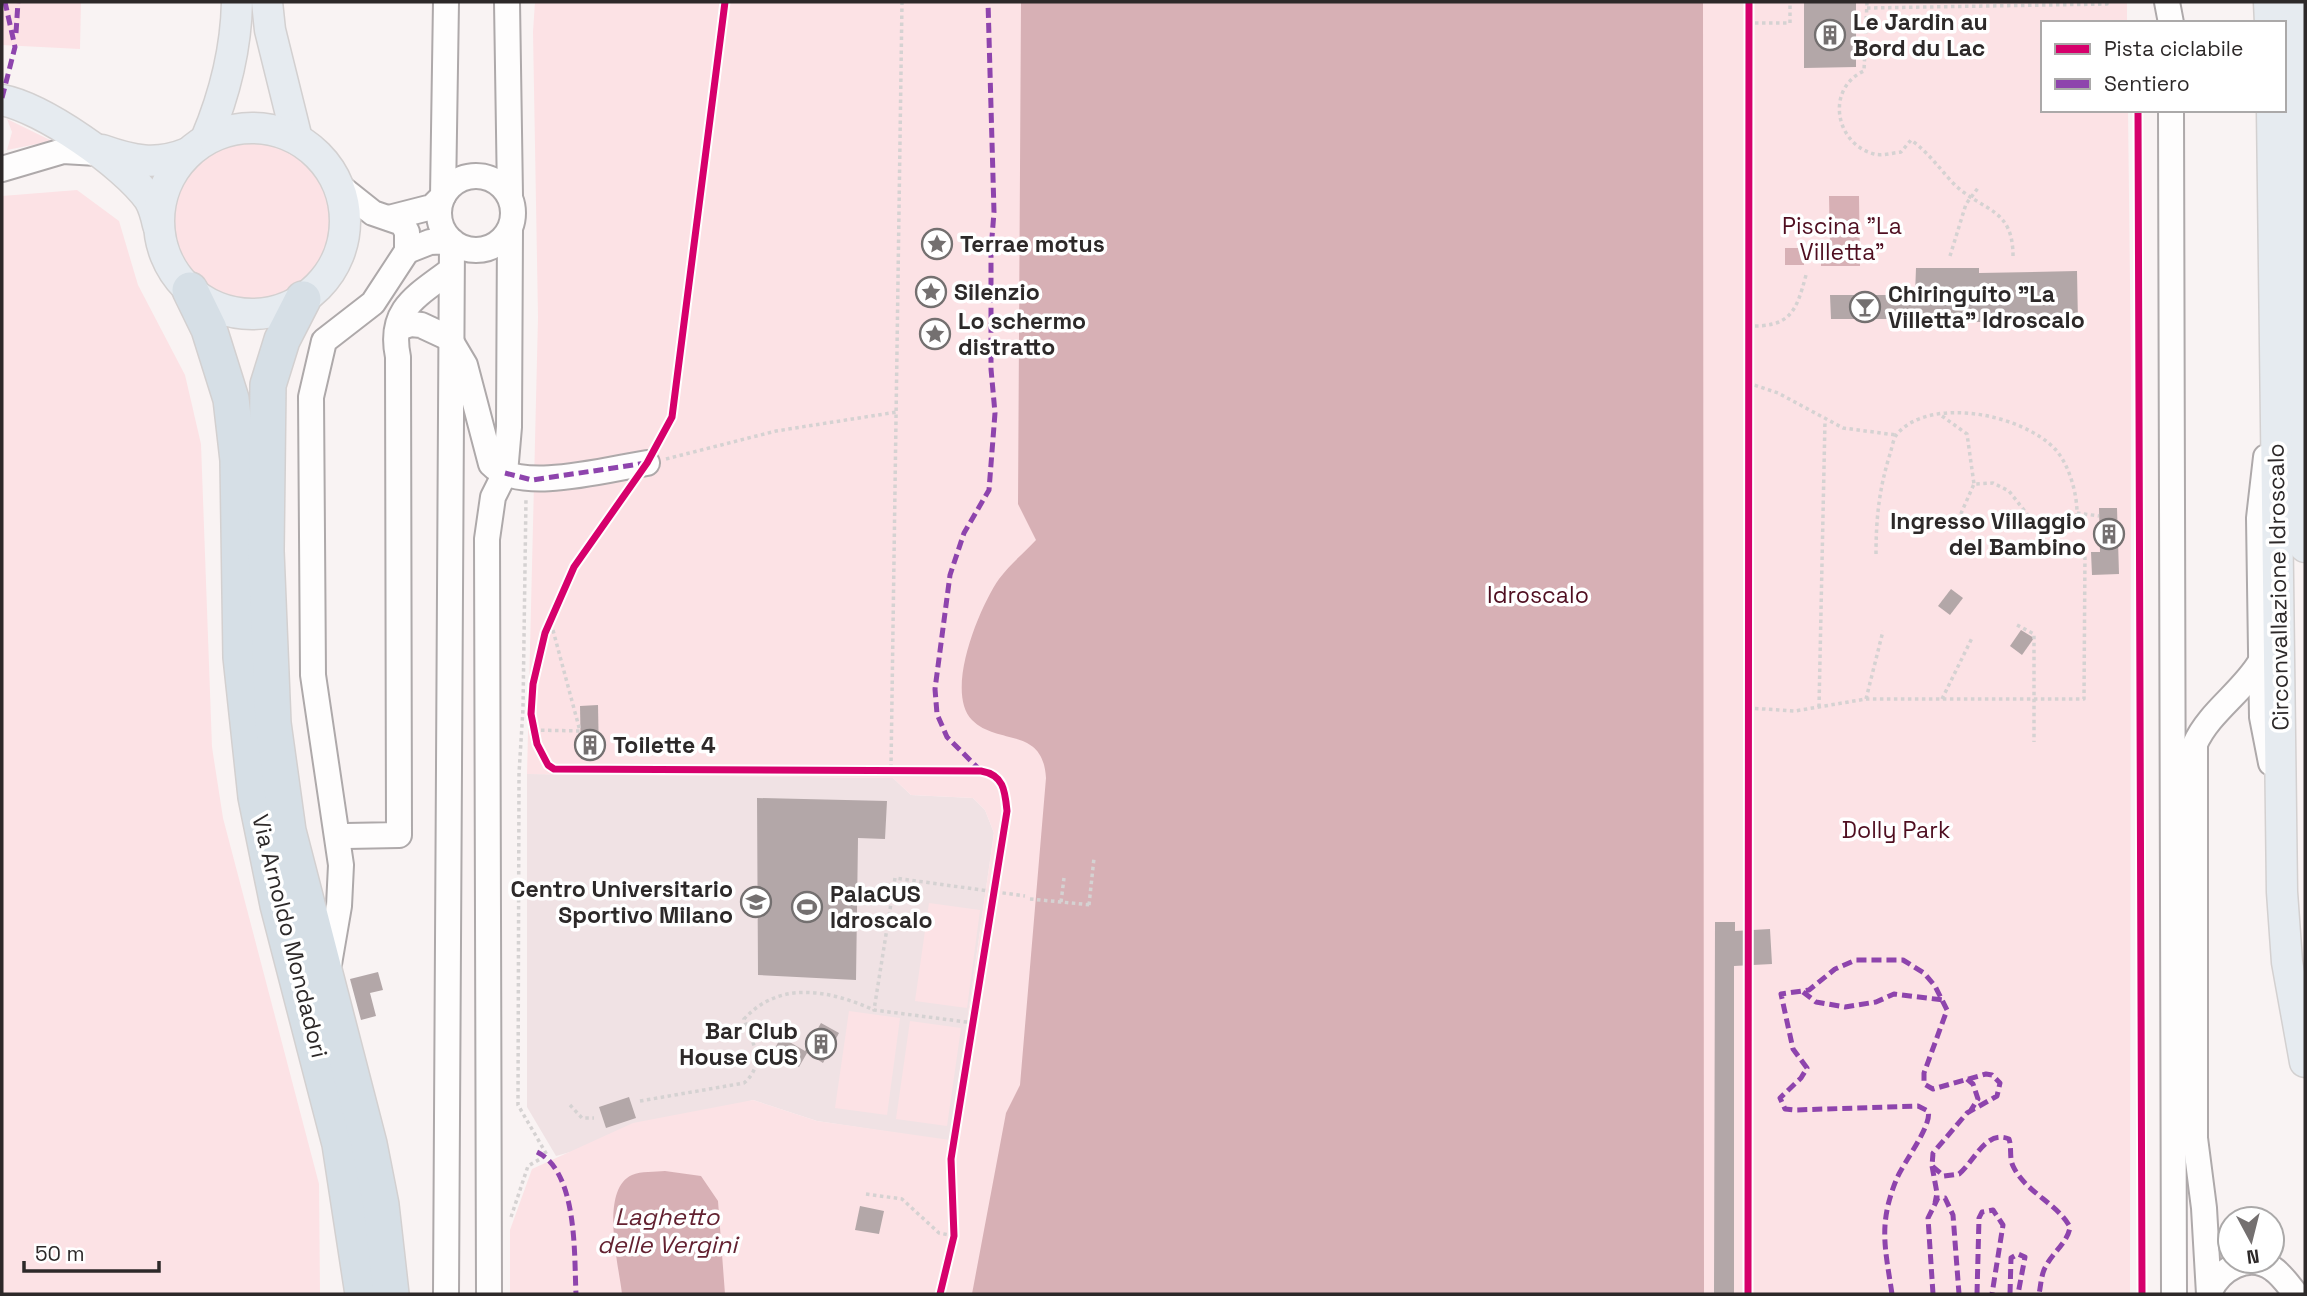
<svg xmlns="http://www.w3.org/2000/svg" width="2307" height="1296" viewBox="0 0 2307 1296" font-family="'Space Grotesk',sans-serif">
	<rect width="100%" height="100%" fill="#f9f3f3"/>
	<!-- built -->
	<polygon fill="#f0e2e4" points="527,774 893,778 911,795 973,798 985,810 994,833 950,1141 817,1121 753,1100 556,1156 527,1107"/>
	<!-- green -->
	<g fill="#fce2e5">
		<polygon points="2,2 81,2 80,49 2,45"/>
		<polygon points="535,2 2127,2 2127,23 2043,23 2043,110 2128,110 2131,368 2130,1294 510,1294 510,1230 532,1169 633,1123 753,1100 817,1121 950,1140 994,833 985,810 973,798 911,795 893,778 527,774 538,317 533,32"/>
		<polygon points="7,119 52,141 7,150 12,132"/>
		<circle cx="252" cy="221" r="78"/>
		<polygon points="77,190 119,221 138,285 185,375 201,444 212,747 223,818 319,1184 320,1294 2,1294 2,196"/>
		<polygon points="929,903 980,910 967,1008 915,1001"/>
		<polygon points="849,1011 900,1018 887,1115 835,1108"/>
		<polygon points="910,1021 961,1028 947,1126 896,1119"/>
	</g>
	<!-- water -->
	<g fill="#d7b0b5">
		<path d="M1021,2h682l1,1292h-732l34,-181 14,-28 26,-307c-3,-52 -48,-32 -74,-58 -28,-29 8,-114 27,-141 11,-15 25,-26 37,-39l-18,-36z"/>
		<polygon points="1829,196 1859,196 1860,266 1821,266 1821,249 1830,246"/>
		<rect x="1785" y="248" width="19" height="17"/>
		<path d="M665,1171l36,5 17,25 7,93h-103c-3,-28 -23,-104 10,-119 9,-4 23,-3 33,-4z"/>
	</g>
	<!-- building -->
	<g fill="#b3a7a8">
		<polygon points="1804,2 1856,2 1856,67 1804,68"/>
		<polygon points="1916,268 1979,268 1979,273 2077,271 2078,323 1992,325 1992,322 1915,322 1915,319 1831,319 1830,295 1915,295"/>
		<polygon points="2099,508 2117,508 2119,574 2092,575 2091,552 2100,552"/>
		<polygon points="1951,589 1963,598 1950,615 1938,606"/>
		<polygon points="2021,630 2034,638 2022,655 2010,646"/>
		<polygon points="598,705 599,758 581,759 580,706"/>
		<polygon points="757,798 887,801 885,839 858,838 856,980 758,975"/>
		<polygon points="1715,922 1735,922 1735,931 1770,929 1772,964 1734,966 1734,1294 1714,1294"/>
		<polygon points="378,972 383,990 370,993 376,1016 361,1020 350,979"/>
		<polygon points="821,1023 839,1033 823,1063 807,1053 799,1067 773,1052 781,1037 805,1051"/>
		<polygon points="629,1097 636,1118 606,1128 599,1107"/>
		<polygon points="860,1206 884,1211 879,1234 855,1230"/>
	</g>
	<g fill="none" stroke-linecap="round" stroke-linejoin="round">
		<!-- minor casing -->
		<g stroke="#aea9aa" stroke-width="28">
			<g id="minor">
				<polyline points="507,2 510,196"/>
				<polyline points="2167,2 2171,23"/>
				<polyline points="2171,110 2174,1294"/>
				<polyline points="2,169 63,151 97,153"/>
				<circle cx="476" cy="213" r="37"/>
				<polyline points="389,218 432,207 443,196 446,2"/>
				<polyline points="407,251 430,242 452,241 446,1294"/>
				<path d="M398,328l13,-4 10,1 28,13 16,27 26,99c28,30 117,5 156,-1"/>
				<polyline points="2266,457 2259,518 2262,717 2271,763"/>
				<path d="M346,836l53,-1 -1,-478c-10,-48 19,-61 53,-87"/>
				<polyline points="328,970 339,906 341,865 313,675 311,397 324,341 373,303 407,251 407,232 402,223 373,213 339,186"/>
				<polyline points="489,1294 487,539 493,497 505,473 509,427 510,230"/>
				<path d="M2209,1294l-5,-86 -9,-70v-394c14,-32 49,-53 66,-83"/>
				<path d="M2209,1294c9,-24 39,-43 64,-25 9,6 16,17 23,25"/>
			</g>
		</g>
		<!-- major casing -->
		<g stroke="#d3d0d0" stroke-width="33">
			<g id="major">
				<polyline points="267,2 270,30 297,139"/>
				<polyline points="2269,2 2270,23"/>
				<polyline points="2296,2 2305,547"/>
				<path d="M2,100c41,8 122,64 147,99 5,8 7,17 9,26"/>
				<polyline points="2272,110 2282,892 2287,962 2305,1062"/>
				<circle cx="252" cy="221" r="93"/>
				<path d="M206,139c19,-45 30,-88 31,-137"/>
				<path d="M102,150c31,11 54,16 86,3"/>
			</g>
		</g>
		<!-- highway casing -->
		<g stroke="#d3d0d0" stroke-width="38">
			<g id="highway">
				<polyline points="190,290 209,329 231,399 238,460 241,657 256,797 278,905 340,1144 363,1294"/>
				<polyline points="303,299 282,340 268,385 266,551 273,723 288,831 369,1144 381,1205 391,1294"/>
			</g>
		</g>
		<!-- path -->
		<g stroke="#d5d2d2" stroke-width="3.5" stroke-dasharray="3.5 3.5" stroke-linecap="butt">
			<path d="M1867,2l-3,69c-38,17 -30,72 10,83 7,2 19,-1 27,-2l10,-12c17,12 28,28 42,43 30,30 61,23 60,76"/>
			<polyline points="1867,8 2107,4 2107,2"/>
			<polyline points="1748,23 1790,23 1790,2"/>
			<polyline points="1950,256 1966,204 1978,188"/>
			<path d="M1748,326c42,1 48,-13 58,-51"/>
			<polyline points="1748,383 1778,393 1843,428 1896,435"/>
			<polyline points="1942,416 1967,434 1974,484"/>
			<polyline points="666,459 776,431 897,412"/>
			<polyline points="2039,538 2044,532"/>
			<path d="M1876,554c0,-35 3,-65 14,-100 2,-6 3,-15 7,-20 34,-39 126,-19 158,15 14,15 22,44 22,64l22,3"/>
			<polyline points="2017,625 2034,634 2034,742"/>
			<polyline points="1866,699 1883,631"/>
			<polyline points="1942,699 1972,638"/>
			<polyline points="1819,707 1825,420"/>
			<polyline points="1748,708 1795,711 1866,699 2084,699 2085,551 2052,539 2035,524 2009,491 1993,483 1974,484 1955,527"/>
			<polyline points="534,730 580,731 550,619"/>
			<polyline points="891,768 902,2"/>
			<polyline points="1030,899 1092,905"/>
			<polyline points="1061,902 1064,878"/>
			<polyline points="1089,905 1094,858"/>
			<polyline points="974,1023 874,1010 895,878 1025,896"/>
			<path d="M640,1101l104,-18c22,-19 9,-40 0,-64 36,-39 85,-29 130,-9"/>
			<polyline points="570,1105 582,1118 594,1118"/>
			<polyline points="866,1194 902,1199 939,1233 954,1236"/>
			<polyline points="511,1217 528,1166 547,1155 518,1105 519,773 523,709 526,497"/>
		</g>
		<!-- minor -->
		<use href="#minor" stroke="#fefdfd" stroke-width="24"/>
		<!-- major -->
		<use href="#major" stroke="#e6ebf0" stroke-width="30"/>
		<!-- highway -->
		<use href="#highway" stroke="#d6dfe6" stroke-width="35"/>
		<!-- quiet -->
		<g stroke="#8e44ad" stroke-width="5" stroke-dasharray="10 5" stroke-linecap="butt">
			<polyline points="16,33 18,2"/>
			<polyline points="2,98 15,47 5,2"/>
			<polyline points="505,473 532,480 647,463"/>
			<polyline points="981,771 947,737 937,714 935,689 950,575 964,533 989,490 995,413 991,369 991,250 994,212 988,2"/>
			<polyline points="1803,992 1816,1002 1845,1007 1876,1002 1894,994 1943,1000"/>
			<polyline points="1967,1079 1973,1084 1978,1099 1971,1110"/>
			<path d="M537,1152c41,20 37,103 39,142"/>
			<polyline points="1932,1166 1937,1193 1935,1203"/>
			<path d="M1892,1294c-7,-47 -14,-70 5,-116 7,-16 36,-54 31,-67l-10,-5 -123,4 -10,-1 -5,-11 21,-20 6,-10 -14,-19 -12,-55 28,-4 26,-21 21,-9h47l21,13 11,13 12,24 -23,63v11l9,5 53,-15 6,1 8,8 -3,13 -30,17 -34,40 -1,13 12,10 15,-2c15,-12 27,-45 50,-35 3,9 0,19 4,27 12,26 44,37 57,61 -2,15 -17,25 -24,39 -5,8 -5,19 -7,28"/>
			<polyline points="1933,1294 1928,1218 1938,1198 1945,1198 1953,1215 1959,1294"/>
			<polyline points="1977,1294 1979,1218 1982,1212 1993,1210 2003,1225 1992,1294"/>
			<polyline points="2010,1294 2011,1258 2018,1254 2025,1257 2018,1294"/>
		</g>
		<!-- cycleway casing -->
		<g stroke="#fff" stroke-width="11">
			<g id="cycleway">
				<path d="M725,2l-53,415 -25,46 -73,104 -29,66 -12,51 -2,30 6,30 11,21 6,4 427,2c23,4 24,20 26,40l-56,348 3,77 -14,58"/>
				<polyline points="2138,110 2142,1294"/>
				<polyline points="1748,1294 1749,2"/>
			</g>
		</g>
		<!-- cycleway -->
		<use href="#cycleway" stroke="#d6006c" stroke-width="7"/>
	</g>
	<!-- icons -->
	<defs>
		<g id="building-ring" transform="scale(1.575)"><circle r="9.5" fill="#fff" stroke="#747070" stroke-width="1.5"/><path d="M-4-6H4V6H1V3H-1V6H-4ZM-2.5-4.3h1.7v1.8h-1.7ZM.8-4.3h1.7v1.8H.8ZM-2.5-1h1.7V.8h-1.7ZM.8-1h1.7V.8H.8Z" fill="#747070"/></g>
		<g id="sight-ring" transform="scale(1.575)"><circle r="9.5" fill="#fff" stroke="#747070" stroke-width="1.5"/><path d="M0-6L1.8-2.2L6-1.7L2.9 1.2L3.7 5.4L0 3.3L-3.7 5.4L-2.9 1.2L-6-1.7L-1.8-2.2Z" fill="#747070"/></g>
		<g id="bar-ring" transform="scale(1.575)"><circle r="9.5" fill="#fff" stroke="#747070" stroke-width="1.5"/><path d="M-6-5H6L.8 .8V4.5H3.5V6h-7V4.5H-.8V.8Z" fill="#747070"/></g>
		<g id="university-ring" transform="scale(1.575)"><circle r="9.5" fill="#fff" stroke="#747070" stroke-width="1.5"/><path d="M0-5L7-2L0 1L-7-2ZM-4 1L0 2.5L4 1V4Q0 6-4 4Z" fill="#747070"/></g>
		<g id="stadium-ring" transform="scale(1.575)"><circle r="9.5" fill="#fff" stroke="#747070" stroke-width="1.5"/><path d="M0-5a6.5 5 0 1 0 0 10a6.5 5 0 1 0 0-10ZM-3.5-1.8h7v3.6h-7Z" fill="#747070"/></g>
	</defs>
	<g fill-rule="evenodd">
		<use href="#building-ring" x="1830" y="35"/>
		<use href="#sight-ring" x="937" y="244"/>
		<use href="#sight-ring" x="931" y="292"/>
		<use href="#bar-ring" x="1865" y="307"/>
		<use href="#sight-ring" x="935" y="334"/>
		<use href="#building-ring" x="2109" y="534"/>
		<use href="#building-ring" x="590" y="745"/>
		<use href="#university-ring" x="756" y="902"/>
		<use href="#stadium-ring" x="807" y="907"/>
		<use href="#building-ring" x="821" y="1044"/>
	</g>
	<g text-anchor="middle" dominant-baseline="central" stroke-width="7" stroke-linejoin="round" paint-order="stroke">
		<!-- poi labels -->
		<g font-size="23" font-weight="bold" fill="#2d2929" stroke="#fff" text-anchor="start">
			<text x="1853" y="22">Le Jardin au<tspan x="1853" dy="26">Bord du Lac</tspan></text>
			<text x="960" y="244">Terrae motus</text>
			<text x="954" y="292">Silenzio</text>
			<text x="1888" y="294">Chiringuito "La<tspan x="1888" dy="26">Villetta" Idroscalo</tspan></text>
			<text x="958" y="321">Lo schermo<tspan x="958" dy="26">distratto</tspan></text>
			<text x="2086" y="521" text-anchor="end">Ingresso Villaggio<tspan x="2086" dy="26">del Bambino</tspan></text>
			<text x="613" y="745">Toilette 4</text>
			<text x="733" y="889" text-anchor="end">Centro Universitario<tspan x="733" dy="26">Sportivo Milano</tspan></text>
			<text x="830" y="894">PalaCUS<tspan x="830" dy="26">Idroscalo</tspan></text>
			<text x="798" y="1031" text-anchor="end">Bar Club<tspan x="798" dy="26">House CUS</tspan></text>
		</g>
		<!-- park labels -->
		<g font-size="23" fill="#4f0e20" stroke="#fff">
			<text x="1842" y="226">Piscina "La<tspan x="1842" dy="26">Villetta"</tspan></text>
			<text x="1538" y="595">Idroscalo</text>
			<text x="1896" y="830">Dolly Park</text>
		</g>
		<!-- street labels -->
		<g font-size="23" fill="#2d2929" stroke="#fff">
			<text transform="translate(2278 587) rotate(-91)">Circonvallazione Idroscalo</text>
			<text transform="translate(290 936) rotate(76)">Via Arnoldo Mondadori</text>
		</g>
		<!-- water labels -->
		<g font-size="24" font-style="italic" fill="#632130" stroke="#fff">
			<text x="667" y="1216">Laghetto<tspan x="667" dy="28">delle Vergini</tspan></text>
		</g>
	</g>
	<!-- border -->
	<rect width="2307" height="1296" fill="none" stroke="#2d2929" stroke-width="7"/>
	<!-- legend -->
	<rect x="2041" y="21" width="245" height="91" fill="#ffffff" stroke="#aba9a9" stroke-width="2"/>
	<rect x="2055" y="44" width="35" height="10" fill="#d6006c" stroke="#aba9a9" stroke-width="2"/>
	<text x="2104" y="56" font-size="21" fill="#2d2929">Pista ciclabile</text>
	<rect x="2055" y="79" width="35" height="10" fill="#8e44ad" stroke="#aba9a9" stroke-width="2"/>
	<text x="2104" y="91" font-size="21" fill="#2d2929">Sentiero</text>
	<!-- north arrow -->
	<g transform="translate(2251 1240) rotate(173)"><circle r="33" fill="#ffffff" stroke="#aba9a9" stroke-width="2"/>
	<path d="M0-5L12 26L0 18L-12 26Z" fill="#747070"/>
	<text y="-10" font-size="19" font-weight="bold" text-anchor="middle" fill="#2d2929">N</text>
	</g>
	<!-- scale -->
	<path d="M24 1261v10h135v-10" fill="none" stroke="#2d2929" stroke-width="3.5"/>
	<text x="35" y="1261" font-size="21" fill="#2d2929" stroke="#ffffff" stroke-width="5" paint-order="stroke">50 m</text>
</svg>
